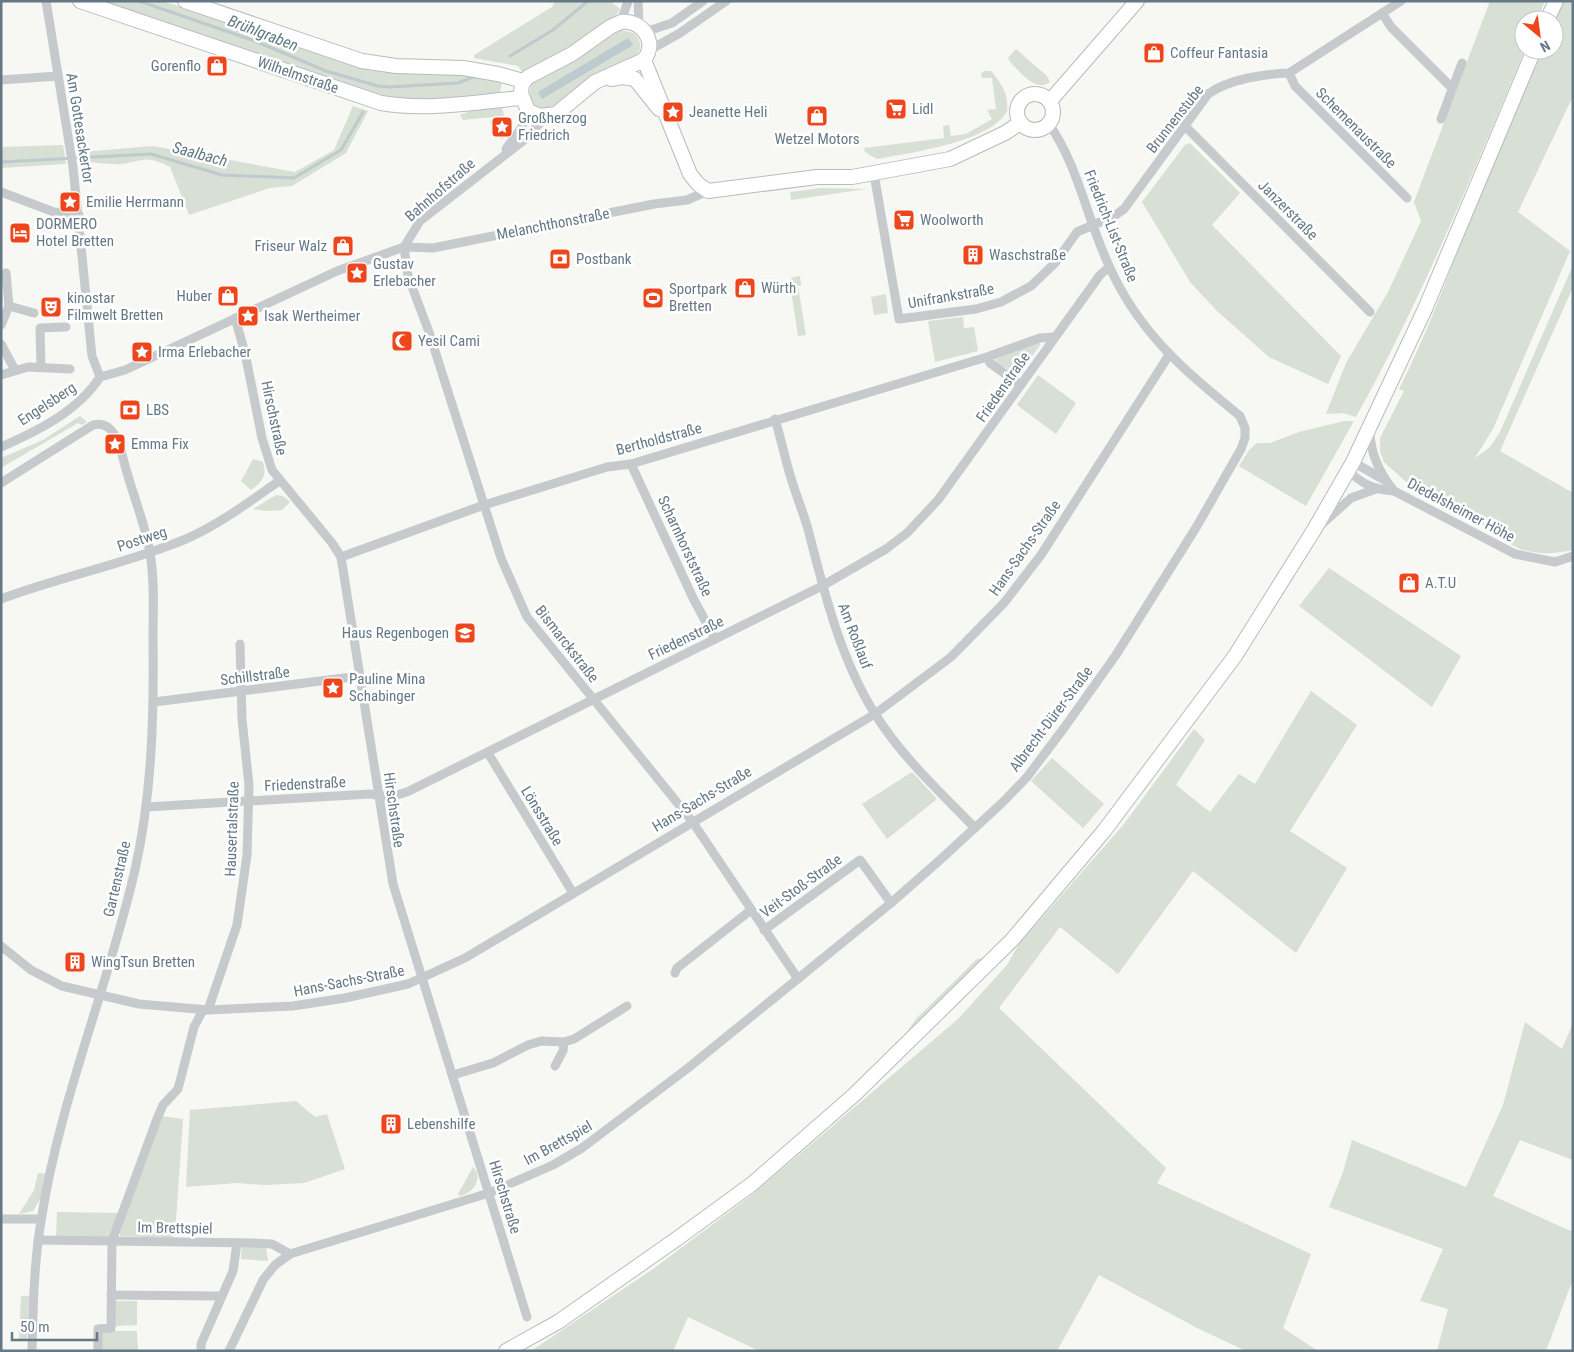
<svg xmlns="http://www.w3.org/2000/svg" width="1574" height="1352" viewBox="0 0 1574 1352" font-family="'Roboto Condensed',sans-serif">
	<rect width="100%" height="100%" fill="#f7f7f3"/>
	<!-- green -->
	<g fill="#d8dfd4">
		<polygon points="100,1 163,1 372,71 453,74 502,80 500,93 473,98 399,103"/>
		<polygon points="555,1 610,1 620,9 617,14 584,41 528,71 522,72 518,66 474,58 474,55 552,7"/>
		<path d="M1490,1h55l-8,19h-13l1,30c-53,124 -103,249 -169,367l-13,-4 -17,1 20,-51 42,-71 33,-71 -7,-19z"/>
		<path d="M1563,1h10v95l-55,116 52,39 -77,178 -18,29 15,-11 10,-15 73,-167v22l-73,164 73,42v57c-27,6 -57,5 -75,-17l-93,-52 -21,-19 -4,-11v-13l24,-47 -5,-2c28,-55 49,-112 70,-170 20,-58 47,-113 72,-169h13v-29z"/>
		<path d="M621,30l13,3c8,8 8,15 2,24l-61,33 -22,16 -9,3 -9,-4c-6,-8 -7,-16 -1,-24z"/>
		<path d="M1016,49l31,27 3,6c-14,11 -30,-10 -40,-20l-2,-4z"/>
		<path d="M984,71h7c10,12 18,23 16,40 -16,31 -98,42 -130,48l-12,-7 -1,-4 80,-10 -1,-12 6,-1 2,11 15,-2 26,-15 -5,-9 9,-1 -4,-31h-10l-1,-4z"/>
		<polygon points="501,103 504,116 463,120 460,115 480,107"/>
		<path d="M353,106l15,5 -22,42 -54,33 -22,2 -81,27 -19,-48c-24,-12 -24,-7 -48,-3 -13,1 -27,-2 -40,-2l-1,-10 72,-6 142,26 39,-22z"/>
		<polygon points="507,118 512,122 502,140 493,130 490,121"/>
		<polygon points="1190,143 1240,193 1212,225 1341,356 1328,384 1269,357 1217,311 1190,282 1142,202 1185,145"/>
		<polygon points="63,145 66,164 1,168 1,147"/>
		<polygon points="821,188 866,189 791,200 790,192"/>
		<polygon points="800,276 801,285 798,286 806,335 798,336 790,283 791,278"/>
		<polygon points="886,294 888,313 874,315 871,297"/>
		<polygon points="963,317 964,328 974,327 978,351 935,362 928,321"/>
		<polygon points="1039,343 1041,344 1021,371 1014,373 996,362 995,359"/>
		<polygon points="1038,375 1076,403 1056,434 1017,405"/>
		<polygon points="80,416 87,422 82,425 78,423 1,468 1,458 43,440"/>
		<polygon points="1344,421 1354,421 1306,506 1239,466 1249,450 1257,443 1270,443 1299,432"/>
		<path d="M253,459l10,3c4,14 0,19 -12,28l-10,-9z"/>
		<polygon points="276,495 283,496 290,502 282,510 266,511 253,509"/>
		<polygon points="1329,568 1461,656 1432,707 1299,606"/>
		<polygon points="1311,691 1357,725 1290,831 1347,868 1296,953 1193,871 1118,974 1060,927 999,1008 1166,1168 1157,1183 1311,1254 1283,1328 1318,1351 1246,1351 1197,1328 1099,1275 1057,1351 759,1351 688,1317 673,1351 531,1351 653,1269 753,1194 958,1019 1007,965 1019,944 1124,824 1194,729 1205,740 1176,785 1210,812 1239,774 1255,784"/>
		<polygon points="1052,758 1104,804 1083,828 1031,781"/>
		<polygon points="912,772 937,799 887,839 862,804"/>
		<polygon points="984,958 911,1035 907,1032 916,1019 977,959"/>
		<polygon points="1525,1022 1562,1049 1573,1023 1573,1160 1520,1140 1493,1196 1573,1232 1573,1279 1546,1351 1437,1351 1448,1309 1420,1301 1443,1249 1329,1207 1343,1172 1352,1140 1466,1187 1503,1105"/>
		<polygon points="296,1101 315,1117 327,1114 345,1169 304,1183 264,1185 237,1183 186,1187 190,1110"/>
		<polygon points="161,1116 183,1119 175,1234 172,1238 120,1236 120,1230"/>
		<path d="M473,1167c11,11 0,26 -13,29l-2,-2z"/>
		<polygon points="38,1173 47,1174 41,1198 33,1211 19,1214 34,1190"/>
		<polygon points="57,1212 118,1213 110,1237 56,1238"/>
		<polygon points="242,1246 266,1247 268,1261 241,1259"/>
		<polygon points="21,1296 29,1296 27,1339 19,1339"/>
		<polygon points="115,1301 137,1301 137,1325 114,1326"/>
		<polygon points="101,1331 137,1331 138,1351 101,1351"/>
	</g>
	<!-- water -->
	<polygon fill="#bdcace" points="628,38 633,45 542,99 538,92"/>
	<g fill="none" stroke-linecap="round" stroke-linejoin="round">
		<!-- stream -->
		<g stroke="#bdcace" stroke-width="3">
			<polyline points="139,1 255,41 326,71 378,86 390,87 458,83 473,77"/>
			<polyline points="510,56 553,30 588,1"/>
			<polyline points="1,162 151,154 222,175 294,178 341,150 363,112"/>
		</g>
		<!-- primary casing -->
		<g stroke="#b7bcbf" stroke-width="16">
			<g id="primary">
				<path d="M80,1l301,102c48,8 92,-1 141,-5"/>
				<polyline points="185,1 362,61 396,66 463,68 498,74 523,81"/>
				<polyline points="1547,20 1556,1"/>
				<path d="M621,22c21,-2 37,19 23,38l-49,22 -39,32 -16,2 -12,-5 -7,-18 1,-9 6,-7 44,-23 38,-27z"/>
				<polyline points="644,60 690,174 698,184 708,191 817,177 852,177 950,159 1005,133 1020,123"/>
				<polyline points="611,79 623,77 635,79 659,109"/>
				<circle cx="1035" cy="112" r="18"/>
				<polyline points="1050,101 1137,1"/>
				<polyline points="506,1351 558,1322 678,1238 752,1184 854,1095 1012,940 1104,831 1235,656 1314,530 1353,462 1425,309 1534,50"/>
			</g>
		</g>
		<!-- street -->
		<g stroke="#c6cacd" stroke-width="9">
			<polyline points="46,1 73,167 92,356 100,377"/>
			<polyline points="638,1 639,25"/>
			<polyline points="1382,13 1391,27 1452,88"/>
			<polyline points="621,22 628,1"/>
			<polyline points="645,32 672,23 703,1"/>
			<polyline points="648,51 680,33 726,1"/>
			<polyline points="1289,73 1295,86 1407,198"/>
			<polyline points="1,80 58,76"/>
			<polyline points="1441,119 1462,63"/>
			<polyline points="1186,127 1370,312"/>
			<polyline points="506,149 522,127 528,111"/>
			<path d="M874,174l25,145 77,-10 25,-7 30,-16 24,-23 22,-31 37,-16 10,-7 84,-115c21,-15 56,-20 81,-21l112,-72"/>
			<polyline points="1,192 54,212 79,215"/>
			<polyline points="404,247 408,276 429,332 501,558 527,617 692,821 798,979"/>
			<polyline points="404,247 420,221 523,141 546,117"/>
			<polyline points="9,306 34,313"/>
			<polyline points="235,318 245,353 262,438 272,470 332,543 341,557 393,884 527,1317"/>
			<polyline points="1,325 9,306 6,273"/>
			<polyline points="1,344 15,370"/>
			<polyline points="987,357 990,363 1021,385"/>
			<polyline points="41,367 40,328 66,327"/>
			<polyline points="1,375 28,367 70,369"/>
			<polyline points="100,377 125,370 337,271 404,247 433,248 654,204 687,200 708,191"/>
			<path d="M775,419c6,20 10,40 16,59 5,17 12,34 17,51 16,63 32,129 67,185 27,43 65,78 100,114"/>
			<path d="M1370,433c1,23 10,41 24,58l121,63 40,8 18,-6"/>
			<path d="M1,447c37,-16 77,-36 99,-70"/>
			<polyline points="1353,462 1386,481"/>
			<polyline points="631,464 693,598 715,639"/>
			<path d="M1348,470c13,14 27,20 46,21"/>
			<path d="M1,483l92,-58c24,-6 28,28 33,44 7,26 20,58 24,84 5,28 3,59 3,87 1,78 -1,154 -18,230 -27,117 -76,232 -94,351 -7,42 -8,87 -9,130"/>
			<polyline points="1321,525 1351,498 1376,489"/>
			<polyline points="341,557 484,505 607,467 631,464 987,357 1040,338 1055,337"/>
			<path d="M1,599c61,-23 125,-35 185,-60 34,-15 63,-37 93,-58"/>
			<polyline points="154,702 360,676"/>
			<polyline points="488,753 573,893"/>
			<polyline points="146,807 370,794 390,797 407,792 822,586 886,549 907,533 938,500 1100,275 1109,267"/>
			<polyline points="764,930 860,860 891,903"/>
			<polyline points="1,946 31,970 62,986 139,1004 208,1010 293,1006 345,998 408,984 465,958 875,714 951,657 1004,603 1041,555 1169,355"/>
			<polyline points="675,973 677,968 751,910"/>
			<polyline points="208,1010 237,925 247,855 249,785 242,719 240,644"/>
			<polyline points="555,1066 563,1051 564,1042"/>
			<polyline points="453,1075 493,1063 528,1045 541,1041 564,1042 574,1039 627,1006"/>
			<polyline points="1,1219 41,1219"/>
			<polyline points="38,1240 254,1243 272,1244 290,1254"/>
			<polyline points="111,1295 221,1296"/>
			<polyline points="98,1351 98,1329 111,1328 112,1241 157,1119 163,1105 178,1089 194,1027 203,1010"/>
			<polyline points="201,1351 201,1344 233,1271 237,1243"/>
			<path d="M229,1351l34,-71 12,-15 15,-11 199,-61 64,-28 29,-17 106,-80 203,-165 50,-44 62,-57 24,-25 37,-49 52,-73 81,-129 44,-77 4,-11v-10l-5,-12c-55,-45 -100,-82 -130,-148 -23,-48 -31,-101 -61,-144"/>
		</g>
		<!-- primary -->
		<use href="#primary" stroke="#fff" stroke-width="14"/>
	</g>
	<!-- icons -->
	<defs>
		<g id="shop-square" transform="scale(1.125)"><rect x="-9" y="-9" width="18" height="18" rx="4" fill="#ee461c" stroke="#fff"/><path d="M-5-2.5h2.3a2.7 3.5 0 0 1 5.4 0H5L5.5 6h-11ZM-1.5-2.5h3a1.5 2.3 0 0 0-3 0Z" fill="#fff"/></g>
		<g id="supermarket-square" transform="scale(1.125)"><rect x="-9" y="-9" width="18" height="18" rx="4" fill="#ee461c" stroke="#fff"/><path d="M-6-5.5h2.5l.6 2H6L4.5 2H-2.5L-4.4-4H-6ZM-1.5 3.2a1.3 1.3 0 1 0 .1 0ZM3 3.2a1.3 1.3 0 1 0 .1 0Z" fill="#fff"/></g>
		<g id="sight-square" transform="scale(1.125)"><rect x="-9" y="-9" width="18" height="18" rx="4" fill="#ee461c" stroke="#fff"/><path d="M0-6L1.8-2.2L6-1.7L2.9 1.2L3.7 5.4L0 3.3L-3.7 5.4L-2.9 1.2L-6-1.7L-1.8-2.2Z" fill="#fff"/></g>
		<g id="hotel-square" transform="scale(1.125)"><rect x="-9" y="-9" width="18" height="18" rx="4" fill="#ee461c" stroke="#fff"/><path d="M-6-4.5h1.5V1H6V5H4.5V3h-9V5H-6ZM-4 0a1.8 1.8 0 1 1 3.6 0ZM.5 0V-2.5h3Q6-2.5 6 0Z" fill="#fff"/></g>
		<g id="building-square" transform="scale(1.125)"><rect x="-9" y="-9" width="18" height="18" rx="4" fill="#ee461c" stroke="#fff"/><path d="M-4-6H4V6H1V3H-1V6H-4ZM-2.5-4.3h1.7v1.8h-1.7ZM.8-4.3h1.7v1.8H.8ZM-2.5-1h1.7V.8h-1.7ZM.8-1h1.7V.8H.8Z" fill="#fff"/></g>
		<g id="bank-square" transform="scale(1.125)"><rect x="-9" y="-9" width="18" height="18" rx="4" fill="#ee461c" stroke="#fff"/><path d="M-6-4H6V4H-6ZM0-2.3a2.3 2.3 0 1 0 0 4.6a2.3 2.3 0 1 0 0-4.6Z" fill="#fff"/></g>
		<g id="stadium-square" transform="scale(1.125)"><rect x="-9" y="-9" width="18" height="18" rx="4" fill="#ee461c" stroke="#fff"/><path d="M0-5a6.5 5 0 1 0 0 10a6.5 5 0 1 0 0-10ZM-3.5-1.8h7v3.6h-7Z" fill="#fff"/></g>
		<g id="theatre-square" transform="scale(1.125)"><rect x="-9" y="-9" width="18" height="18" rx="4" fill="#ee461c" stroke="#fff"/><path d="M-5-5.5Q0-4 5-5.5V0Q5 5 0 6Q-5 5-5 0ZM-3.3-2.5H-1v1.5H-3.3ZM1-2.5H3.3v1.5H1ZM-2.8 1Q0 5.5 2.8 1Z" fill="#fff"/></g>
		<g id="mosque-square" transform="scale(1.125)"><rect x="-9" y="-9" width="18" height="18" rx="4" fill="#ee461c" stroke="#fff"/><path d="M3.5-4.9A6 6 0 1 0 3.5 4.9A5 5 0 1 1 3.5-4.9Z" fill="#fff"/></g>
		<g id="school-square" transform="scale(1.125)"><rect x="-9" y="-9" width="18" height="18" rx="4" fill="#ee461c" stroke="#fff"/><path d="M0-5L7-2L0 1L-7-2ZM-4 1L0 2.5L4 1V4Q0 6-4 4Z" fill="#fff"/></g>
	</defs>
	<g fill-rule="evenodd">
		<use href="#shop-square" x="1154" y="53"/>
		<use href="#shop-square" x="217" y="66"/>
		<use href="#supermarket-square" x="896" y="109"/>
		<use href="#sight-square" x="673" y="112"/>
		<use href="#shop-square" x="817" y="116"/>
		<use href="#sight-square" x="502" y="127"/>
		<use href="#sight-square" x="70" y="202"/>
		<use href="#supermarket-square" x="904" y="220"/>
		<use href="#hotel-square" x="20" y="233"/>
		<use href="#shop-square" x="343" y="246"/>
		<use href="#building-square" x="973" y="255"/>
		<use href="#bank-square" x="560" y="259"/>
		<use href="#sight-square" x="357" y="273"/>
		<use href="#shop-square" x="745" y="288"/>
		<use href="#shop-square" x="228" y="296"/>
		<use href="#stadium-square" x="653" y="298"/>
		<use href="#theatre-square" x="51" y="307"/>
		<use href="#sight-square" x="248" y="316"/>
		<use href="#mosque-square" x="402" y="341"/>
		<use href="#sight-square" x="142" y="352"/>
		<use href="#bank-square" x="130" y="410"/>
		<use href="#sight-square" x="115" y="444"/>
		<use href="#shop-square" x="1409" y="583"/>
		<use href="#school-square" x="465" y="633"/>
		<use href="#sight-square" x="333" y="688"/>
		<use href="#building-square" x="75" y="962"/>
		<use href="#building-square" x="391" y="1124"/>
	</g>
	<g text-anchor="middle" dominant-baseline="central" stroke-width="5" stroke-linejoin="round" paint-order="stroke">
		<!-- poi labels -->
		<g font-size="15" fill="#647886" stroke="#fff" text-anchor="start">
			<text x="1170" y="53">Coffeur Fantasia</text>
			<text x="201" y="66" text-anchor="end">Gorenflo</text>
			<text x="912" y="109">Lidl</text>
			<text x="689" y="112">Jeanette Heli</text>
			<text x="518" y="118">Großherzog<tspan x="518" dy="17">Friedrich</tspan></text>
			<text x="817" y="139" text-anchor="middle">Wetzel Motors</text>
			<text x="86" y="202">Emilie Herrmann</text>
			<text x="920" y="220">Woolworth</text>
			<text x="36" y="224">DORMERO<tspan x="36" dy="17">Hotel Bretten</tspan></text>
			<text x="327" y="246" text-anchor="end">Friseur Walz</text>
			<text x="989" y="255">Waschstraße</text>
			<text x="576" y="259">Postbank</text>
			<text x="373" y="264">Gustav<tspan x="373" dy="17">Erlebacher</tspan></text>
			<text x="761" y="288">Würth</text>
			<text x="669" y="289">Sportpark<tspan x="669" dy="17">Bretten</tspan></text>
			<text x="212" y="296" text-anchor="end">Huber</text>
			<text x="67" y="298">kinostar<tspan x="67" dy="17">Filmwelt Bretten</tspan></text>
			<text x="264" y="316">Isak Wertheimer</text>
			<text x="418" y="341">Yesil Cami</text>
			<text x="158" y="352">Irma Erlebacher</text>
			<text x="146" y="410">LBS</text>
			<text x="131" y="444">Emma Fix</text>
			<text x="1425" y="583">A.T.U</text>
			<text x="449" y="633" text-anchor="end">Haus Regenbogen</text>
			<text x="349" y="679">Pauline Mina<tspan x="349" dy="17">Schabinger</tspan></text>
			<text x="91" y="962">WingTsun Bretten</text>
			<text x="407" y="1124">Lebenshilfe</text>
		</g>
		<!-- street labels -->
		<g font-size="15" fill="#647886" stroke="#fff">
			<text transform="translate(298 75) rotate(19)">Wilhelmstraße</text>
			<text transform="translate(1175 119) rotate(-52)">Brunnenstube</text>
			<text transform="translate(80 128) rotate(81)">Am Gottesackertor</text>
			<text transform="translate(1356 128) rotate(45)">Schemenaustraße</text>
			<text transform="translate(440 190) rotate(-41)">Bahnhofstraße</text>
			<text transform="translate(1288 210) rotate(45)">Janzerstraße</text>
			<text transform="translate(553 224) rotate(-11)">Melanchthonstraße</text>
			<text transform="translate(1111 226) rotate(68)">Friedrich-List-Straße</text>
			<text transform="translate(951 296) rotate(-10)">Unifrankstraße</text>
			<text transform="translate(1003 387) rotate(-55)">Friedenstraße</text>
			<text transform="translate(47 404) rotate(-33)">Engelsberg</text>
			<text transform="translate(274 418) rotate(78)">Hirschstraße</text>
			<text transform="translate(659 439) rotate(-15)">Bertholdstraße</text>
			<text transform="translate(1461 510) rotate(28)">Diedelsheimer Höhe</text>
			<text transform="translate(142 539) rotate(-18)">Postweg</text>
			<text transform="translate(685 546) rotate(65)">Scharnhorststraße</text>
			<text transform="translate(1025 548) rotate(-55)">Hans-Sachs-Straße</text>
			<text transform="translate(855 636) rotate(69)">Am Roßlauf</text>
			<text transform="translate(686 638) rotate(-26)">Friedenstraße</text>
			<text transform="translate(567 644) rotate(52)">Bismarckstraße</text>
			<text transform="translate(255 676) rotate(-7)">Schillstraße</text>
			<text transform="translate(1051 719) rotate(-53)">Albrecht-Dürer-Straße</text>
			<text transform="translate(305 784) rotate(-3)">Friedenstraße</text>
			<text transform="translate(702 799) rotate(-31)">Hans-Sachs-Straße</text>
			<text transform="translate(394 810) rotate(82)">Hirschstraße</text>
			<text transform="translate(542 816) rotate(59)">Lönsstraße</text>
			<text transform="translate(232 829) rotate(-88)">Hausertalstraße</text>
			<text transform="translate(117 879) rotate(-77)">Gartenstraße</text>
			<text transform="translate(801 886) rotate(-36)">Veit-Stoß-Straße</text>
			<text transform="translate(349 981) rotate(-11)">Hans-Sachs-Straße</text>
			<text transform="translate(558 1143) rotate(-29)">Im Brettspiel</text>
			<text transform="translate(505 1197) rotate(73)">Hirschstraße</text>
			<text transform="translate(175 1228) rotate(1)">Im Brettspiel</text>
		</g>
		<!-- water labels -->
		<g font-size="16" font-style="italic" fill="#5f7b83" stroke="#fff">
			<text transform="translate(263 33) rotate(21)">Brühlgraben</text>
			<text transform="translate(200 154) rotate(15)">Saalbach</text>
		</g>
	</g>
	<!-- border -->
	<rect width="1574" height="1352" fill="none" stroke="#647886" stroke-width="5"/>
	<!-- north arrow -->
	<g transform="translate(1539 35) rotate(151)"><circle r="24" fill="#ffffff" stroke="#c1c9cf"/>
	<path d="M0-4L9 19L0 12L-9 19Z" fill="#ee461c"/>
	<text y="-8" font-size="14" font-weight="bold" text-anchor="middle" fill="#647886">N</text>
	</g>
	<!-- scale -->
	<path d="M12 1332v8h85v-8" fill="none" stroke="#647886" stroke-width="2.5"/>
	<text x="20" y="1332" font-size="15" fill="#647886" stroke="#ffffff" stroke-width="4" paint-order="stroke">50 m</text>
</svg>
